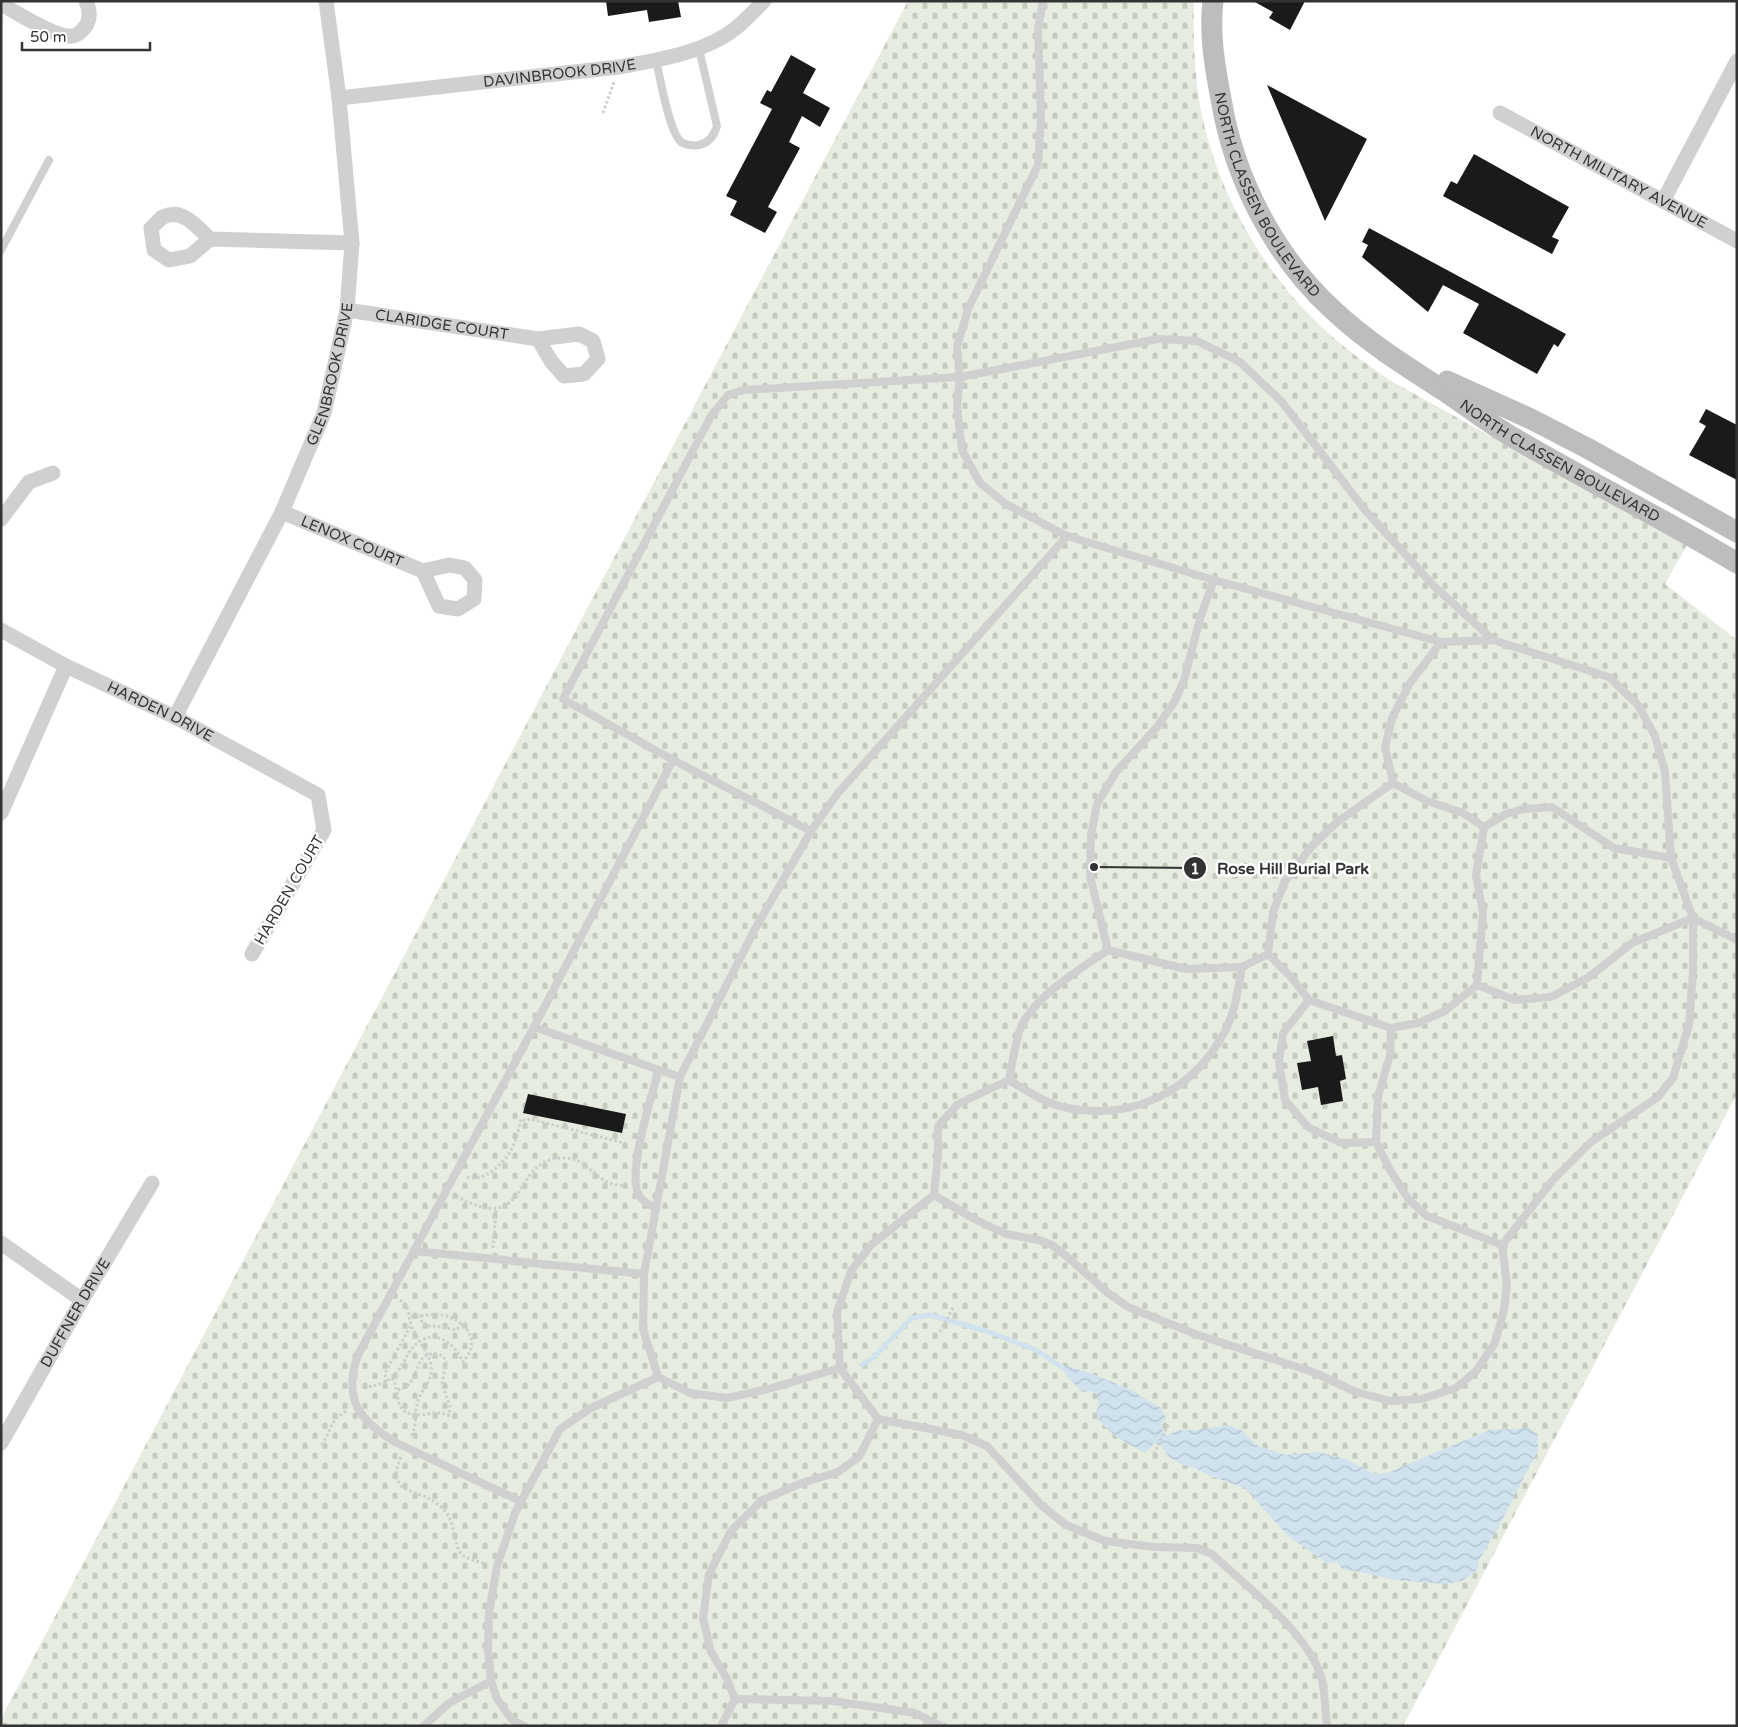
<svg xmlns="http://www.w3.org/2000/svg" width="1738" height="1727" viewBox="0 0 1738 1727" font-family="'Varela Round',sans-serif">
	<defs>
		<pattern id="cemetery-stones" width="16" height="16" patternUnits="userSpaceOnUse" patternTransform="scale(1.25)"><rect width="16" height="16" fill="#e6ecdf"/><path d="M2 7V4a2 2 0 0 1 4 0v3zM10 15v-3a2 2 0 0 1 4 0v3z" fill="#c6cbc0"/></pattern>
		<pattern id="water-waves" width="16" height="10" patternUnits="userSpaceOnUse" patternTransform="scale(1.25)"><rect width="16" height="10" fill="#cfe2ee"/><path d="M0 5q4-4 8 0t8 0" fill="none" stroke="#b2c2cd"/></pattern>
	</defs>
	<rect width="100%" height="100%" fill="#fff"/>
	<!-- cemetery -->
	<path fill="url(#cemetery-stones)" d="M908,1h286c-1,33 0,66 5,99 15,88 63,173 128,232 20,18 42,34 64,49l296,164 -22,39 72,56v454l-334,632h-1402v-7z"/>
	<!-- water -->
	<polygon fill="url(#water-waves)" points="1067,1366 1093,1374 1129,1389 1161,1408 1166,1418 1161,1424 1162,1429 1167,1435 1180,1430 1196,1430 1228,1425 1243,1431 1258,1446 1286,1455 1318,1452 1346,1459 1375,1474 1387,1473 1489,1430 1530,1428 1538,1437 1538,1450 1498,1528 1479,1560 1477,1570 1462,1581 1444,1584 1395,1580 1341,1568 1337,1562 1327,1563 1288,1536 1245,1488 1210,1476 1197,1469 1182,1465 1169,1457 1161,1445 1154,1444 1145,1453 1115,1436 1099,1421 1096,1411 1099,1406 1096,1394 1090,1391 1082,1392 1064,1373 1062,1367"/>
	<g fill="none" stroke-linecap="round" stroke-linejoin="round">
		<!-- stream -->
		<polyline stroke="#cfe2ee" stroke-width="5" points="862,1365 873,1358 912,1318 930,1315 989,1332 1036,1350 1062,1367"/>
	</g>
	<!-- building -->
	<g fill="#1a1a1a">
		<polygon points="606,1 678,1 681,17 649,22 647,10 608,16"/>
		<polygon points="1253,1 1305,1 1290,30 1269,18 1273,12"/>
		<polygon points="791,55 816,69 803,93 830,108 820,127 802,116 789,142 800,148 768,207 777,212 765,233 730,215 737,201 726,196 772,109 760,103 767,90 771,92"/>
		<polygon points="1267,85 1367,139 1325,221"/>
		<polygon points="1474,154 1569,207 1552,237 1559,240 1552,254 1443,196 1451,181 1457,184"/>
		<polygon points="1369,228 1566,334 1558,347 1554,344 1537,374 1463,333 1479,304 1443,285 1428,312 1362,257 1368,245 1362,242"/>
		<polygon points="1706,409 1737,425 1737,480 1689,455 1706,426 1699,422"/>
		<polygon points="1333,1036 1336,1056 1342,1055 1346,1079 1340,1081 1343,1101 1321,1105 1318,1087 1302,1090 1297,1063 1311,1061 1307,1041"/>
		<polygon points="528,1094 626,1114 622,1133 523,1113"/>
	</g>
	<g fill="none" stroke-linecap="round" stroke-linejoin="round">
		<!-- path -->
		<g stroke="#cdcdcd" stroke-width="3" stroke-dasharray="2.5 2.5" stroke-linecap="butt">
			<polyline points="603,113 614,82"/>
			<path d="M467,1177c18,6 39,-15 46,-31 4,-8 6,-18 8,-27l5,2 4,-2 98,25"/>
			<path d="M456,1196c75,42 54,-35 104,-38 28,-1 29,17 50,25 5,2 10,2 15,3"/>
			<polyline points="493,1248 496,1209"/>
			<path d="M400,1300c12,10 7,15 12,27 6,17 26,33 17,53 -3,7 -9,13 -11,21 -5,14 1,21 -8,37"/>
			<polyline points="421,1315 422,1323 426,1326 437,1326 456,1330 466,1322"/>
			<polyline points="940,1332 954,1306"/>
			<path d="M392,1378c7,10 3,20 9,29 8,13 24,6 37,6 5,0 10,2 15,4"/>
			<polyline points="386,1382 385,1373 411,1325"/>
			<path d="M364,1388c10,-2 20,-4 28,-11 11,-8 13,-22 22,-31 20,-20 40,-3 49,16 3,-4 7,-9 8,-14 4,-17 -14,-31 -29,-33 -10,-1 -21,1 -32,1"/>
			<path d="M398,1390c4,-1 8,-3 11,-6 10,-10 7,-33 28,-30 5,1 7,3 9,8l-4,22 8,22 -1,9"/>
			<polyline points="322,1445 335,1419 347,1410"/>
			<polyline points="1154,1454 1169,1423"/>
			<path d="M401,1457c-5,12 -7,19 0,29 17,11 27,7 44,25 11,11 7,37 19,45 6,4 16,6 22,8"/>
		</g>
		<!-- lane -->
		<g stroke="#d0d0d0" stroke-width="8">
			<polyline points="1043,1 1038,29 1041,117 1038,165 968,309 957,347 960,377 957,406 962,450 980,483 1006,504 1067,536 1214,580 1441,642 1493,640 1609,677 1638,705 1655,736 1665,772 1671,858 1693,918 1632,943 1589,977 1551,997 1515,1000 1477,985"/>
			<path d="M656,60c4,17 13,72 25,82 4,3 13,4 18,3 10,-2 15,-9 18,-19l-18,-77"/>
			<polyline points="1,250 49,160"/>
			<polyline points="1214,580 1201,615 1184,680 1175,701 1157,727 1116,772 1097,804 1091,835 1090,876 1108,950 1186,969 1242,967 1268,954 1291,977 1309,1000 1391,1028"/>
			<polyline points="1441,642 1410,683 1392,718 1385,747 1393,783 1427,801 1463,813 1484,827"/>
			<polyline points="1484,827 1476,875 1483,913 1477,985 1445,1011 1418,1023 1391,1028 1390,1055 1378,1097 1376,1142 1390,1170 1409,1200 1427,1216 1502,1245"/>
			<polyline points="1484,827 1506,814 1523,809 1552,807 1614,848 1671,858"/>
			<polyline points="811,831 673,760 563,699 711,416 728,395 744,390 960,377 1158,339 1197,341 1240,362 1282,402 1365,510 1433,585 1493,640"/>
			<polyline points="1268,954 1273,912 1285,881 1312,846 1337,822 1393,783"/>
			<polyline points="1309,1000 1283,1033 1279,1063 1285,1100 1308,1127 1341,1143 1376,1142"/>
			<polyline points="534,1027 680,1077"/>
			<path d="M1009,1080c3,-16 6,-38 12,-53 14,-31 59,-58 87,-77"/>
			<path d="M934,1195l4,-40v-29l20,-22 51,-24c18,11 37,24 58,28 65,13 125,-16 157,-75 11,-20 14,-43 18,-66"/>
			<path d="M656,1209c-5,-4 -13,-7 -16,-12 -15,-20 12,-103 19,-127"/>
			<polyline points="414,1251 644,1274"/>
			<polyline points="840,1368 768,1389 727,1398 690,1393 658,1377 643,1329 644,1274 680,1077 755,929 811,831 838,793 1067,536"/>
			<path d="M520,1501l-123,-58c-37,-21 -55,-44 -39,-88l176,-328 139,-267"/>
			<polyline points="735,1699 727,1679 711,1652 703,1618 709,1574 731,1531 762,1500 802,1483 838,1472 859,1457 878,1419"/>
			<polyline points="424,1726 449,1703 491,1681"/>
			<polyline points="524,1726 512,1720 497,1699 491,1681 488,1650 489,1613 497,1566 515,1513 560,1429 591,1408 658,1377"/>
			<polyline points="721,1726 735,1699 833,1701 915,1713 941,1726"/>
			<path d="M1327,1726c-2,-16 -2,-35 -6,-50 -15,-45 -75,-90 -109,-122l-15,-6 -42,-1 -50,-6 -39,-16 -24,-19 -55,-60 -25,-11 -84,-16 -38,-51 -3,-56 14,-41 20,-26 63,-50 40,24 32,15 33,6 13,5 13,10 43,38 20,14 70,28 115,37 43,20 34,9 31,-2 35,-11 20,-17 19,-28 9,-33 3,-25 -5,-40 51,-65 38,-38 67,-45 15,-19 16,-53 4,-53v-54l44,22"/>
		</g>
		<!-- street -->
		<g stroke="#d0d0d0" stroke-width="15">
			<path d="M1,4c15,8 56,35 72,32 5,-1 9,-5 12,-9 6,-8 5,-17 1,-26"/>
			<path id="s1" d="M339,98l280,-31c38,-7 86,-14 117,-39 10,-8 19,-18 28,-27"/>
			<path id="s2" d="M1500,113l237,128"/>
			<polyline points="1663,201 1737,61"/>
			<path d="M210,239c-13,-12 -28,-32 -47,-22 -4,2 -8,8 -12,11l3,22 15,10 21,-4 20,-17 142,4"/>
			<path id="s3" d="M347,310l191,29 41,-5 14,7 5,18 -14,15 -20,2 -13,-15 -13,-22"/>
			<path id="s4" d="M282,512l141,59 26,-6 16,3 10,12 -1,19 -16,10 -19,-3 -16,-35"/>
			<polyline points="1,519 29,482 53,473"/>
			<path id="s5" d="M1,630l65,36 109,51 143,78 6,35 -72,124"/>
			<path id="s6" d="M175,717l107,-205 42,-99 23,-103 5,-67 -13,-145 -13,-97"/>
			<polyline points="1,813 66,666"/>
			<polyline points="1,1243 82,1300"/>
			<path id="s7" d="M1,1443l81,-143 70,-117"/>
		</g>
		<!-- secondary -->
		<g stroke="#bdbdbd" stroke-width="21">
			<path id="s8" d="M1213,1c-4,32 2,67 8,98 13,79 53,157 112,211 34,32 74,57 113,82 25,17 49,36 75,50 72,42 145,78 216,121"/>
			<polyline points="1447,381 1531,419 1587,448 1737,532"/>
		</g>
	</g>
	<g text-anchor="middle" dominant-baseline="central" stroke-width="5" stroke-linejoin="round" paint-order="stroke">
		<!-- street labels -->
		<g font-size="15" fill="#333" stroke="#fff">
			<text stroke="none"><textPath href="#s1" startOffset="222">DAVINBROOK DRIVE</textPath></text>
			<text stroke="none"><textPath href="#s2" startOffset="135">NORTH MILITARY AVENUE</textPath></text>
			<text stroke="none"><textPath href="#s8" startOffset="206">NORTH CLASSEN BOULEVARD</textPath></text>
			<text stroke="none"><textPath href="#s3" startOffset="96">CLARIDGE COURT</textPath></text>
			<text stroke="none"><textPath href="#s6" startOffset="378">GLENBROOK DRIVE</textPath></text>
			<text stroke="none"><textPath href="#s8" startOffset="615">NORTH CLASSEN BOULEVARD</textPath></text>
			<text stroke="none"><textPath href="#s4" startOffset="76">LENOX COURT</textPath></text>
			<text stroke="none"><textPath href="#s5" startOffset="179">HARDEN DRIVE</textPath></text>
			<text transform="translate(289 890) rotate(-60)">HARDEN COURT</text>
			<text stroke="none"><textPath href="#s7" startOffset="150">DUFFNER DRIVE</textPath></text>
		</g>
	</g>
	<!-- callouts -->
	<path fill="none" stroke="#333" stroke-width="2" d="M1094 867L1195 868"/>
	<g fill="#333" stroke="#fff" stroke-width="2">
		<circle cx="1094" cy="867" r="5"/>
		<circle cx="1195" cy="868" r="12"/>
	</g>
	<g font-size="15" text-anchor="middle" font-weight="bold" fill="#fff">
		<text x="1195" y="874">1</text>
	</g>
	<g font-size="16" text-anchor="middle" font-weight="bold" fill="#333" stroke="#fff" stroke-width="5" stroke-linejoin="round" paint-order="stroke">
		<text x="1293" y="874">Rose Hill Burial Park</text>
	</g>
	<!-- border -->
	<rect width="1738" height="1727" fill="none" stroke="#333333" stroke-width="5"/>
	<!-- scale -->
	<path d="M22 42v8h128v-8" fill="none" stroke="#333333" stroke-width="2.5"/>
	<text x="30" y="42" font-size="15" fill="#333333" stroke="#ffffff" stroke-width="4" paint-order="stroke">50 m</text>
</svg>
